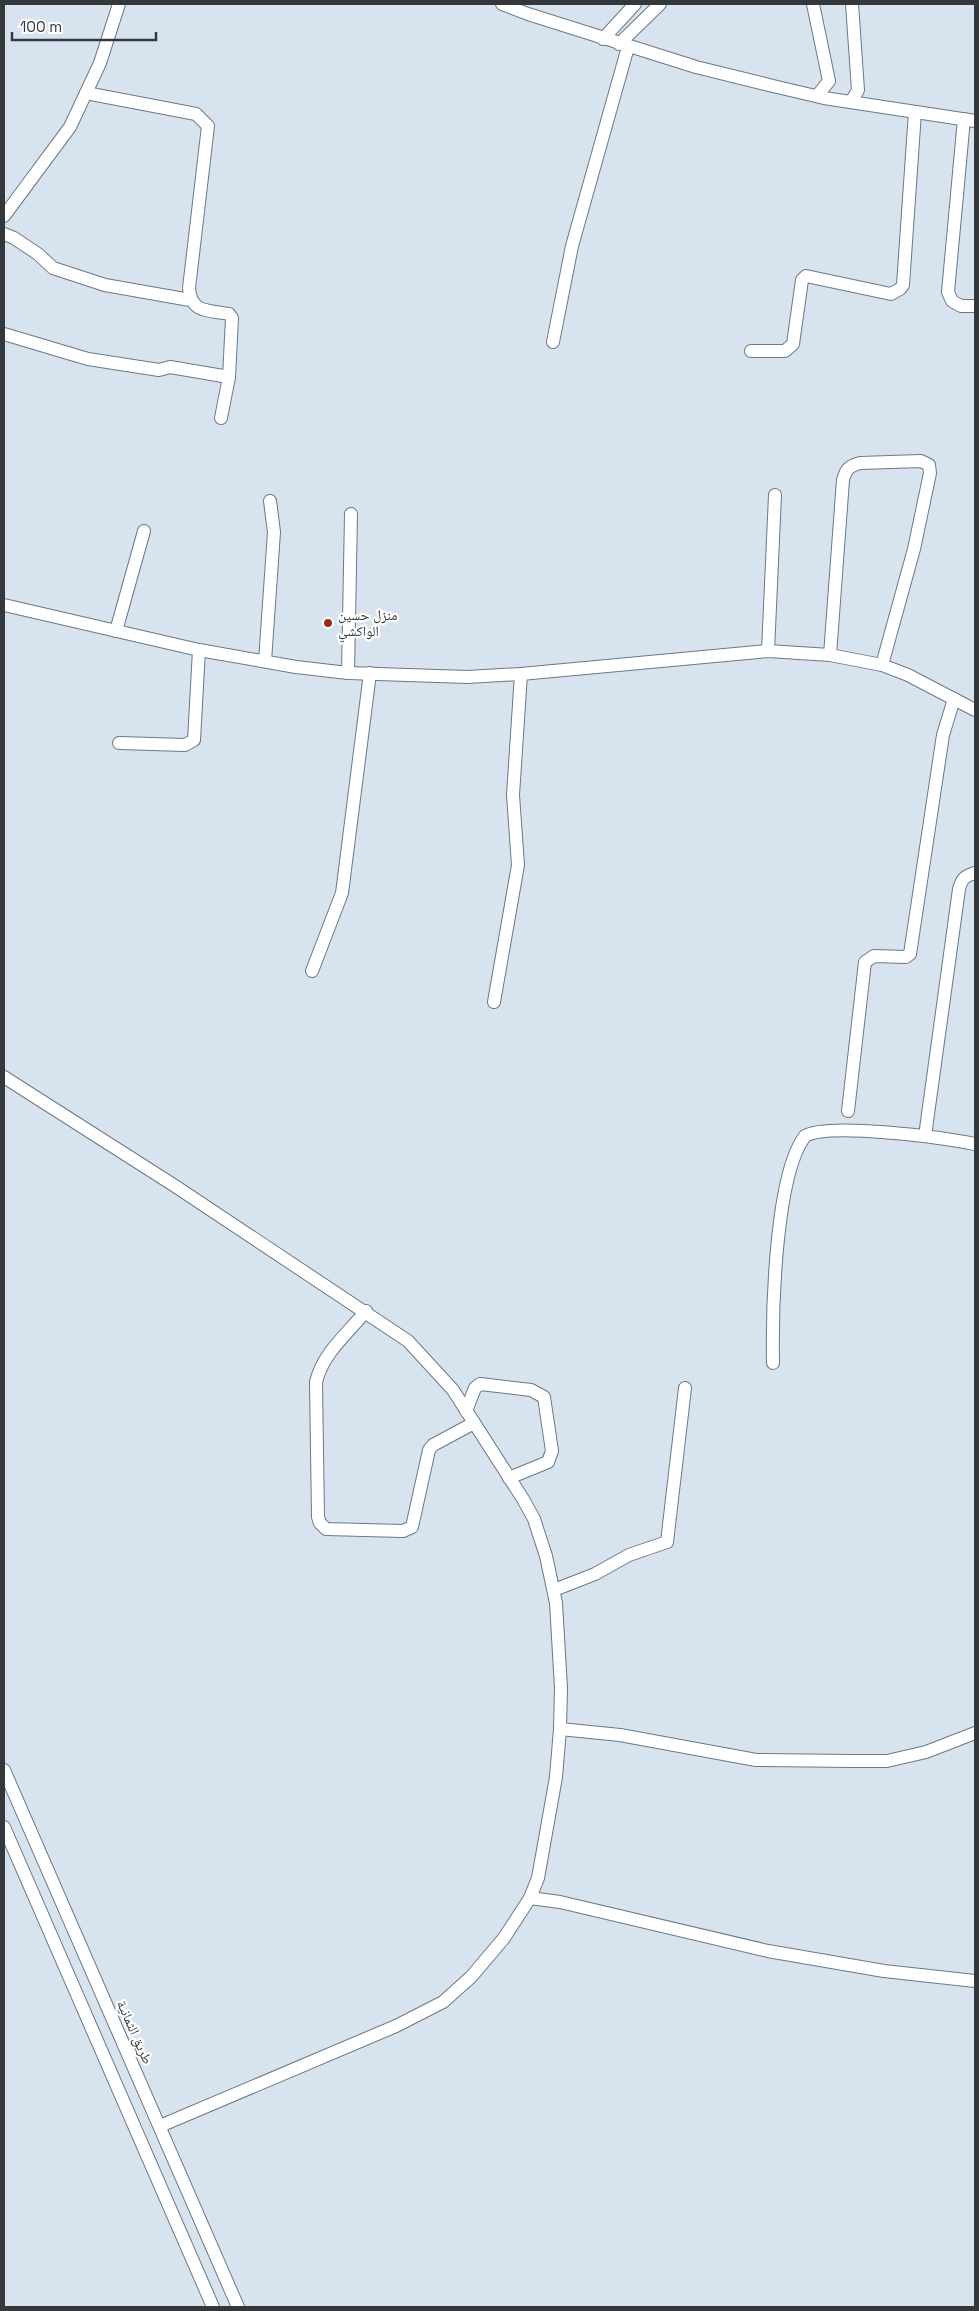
<svg xmlns="http://www.w3.org/2000/svg" width="979" height="2311" viewBox="0 0 979 2311" font-family="'Space Grotesk','Noto Naskh Arabic',sans-serif">
	<rect width="100%" height="100%" fill="#d7e4f0"/>
	<g fill="none" stroke-linecap="round" stroke-linejoin="round">
		<!-- minor casing -->
		<g stroke="#6c7882" stroke-width="14">
			<g id="minor">
				<polyline points="502,4 528,14 696,67 773,86 824,98 975,121"/>
				<polyline points="813,4 829,81 817,96"/>
				<polyline points="603,39 635,4"/>
				<polyline points="619,44 660,4"/>
				<path d="M86,93l110,21 12,12 -19,162c2,25 18,22 40,26l3,4 -3,59 -8,41"/>
				<polyline points="851,102 858,90 852,4"/>
				<polyline points="964,119 948,292 952,301 961,306 975,306"/>
				<polyline points="4,216 70,127 100,63 119,4"/>
				<polyline points="4,234 14,238 38,254 53,268 105,285 190,300"/>
				<polyline points="4,334 88,359 159,370 170,367 229,377"/>
				<polyline points="553,342 572,246 628,47"/>
				<polyline points="751,351 785,351 793,344 802,280 806,276 891,294 900,289 903,285 915,112"/>
				<polyline points="4,605 199,650 296,667 348,673 467,677 521,674 768,651 830,655 882,665 908,675 975,710"/>
				<polyline points="116,631 144,531"/>
				<polyline points="768,651 775,495"/>
				<path d="M830,655l13,-175c3,-11 6,-14 17,-17l61,-2 8,4 1,8 -16,76 -32,116"/>
				<polyline points="265,661 274,532 270,501"/>
				<polyline points="348,673 351,514"/>
				<polyline points="119,743 185,745 194,740 199,650"/>
				<polyline points="312,971 342,893 370,673"/>
				<polyline points="494,1002 518,865 513,795 521,674"/>
				<polyline points="4,1077 175,1186 408,1341 453,1390 523,1499 534,1519 546,1556 556,1603 561,1688 560,1729 556,1777 538,1878 530,1898 504,1938 471,1977 443,2002 396,2026 160,2126"/>
				<polyline points="848,1111 865,962 874,956 906,957 910,954 943,735 954,699"/>
				<path d="M925,1136l34,-247c3,-11 6,-13 16,-16"/>
				<path d="M366,1311c-19,23 -43,42 -50,71l2,135 2,6 6,6 77,2 9,-4 17,-77 4,-5 41,-22"/>
				<path d="M773,1363c-1,-51 2,-188 32,-227 24,-14 140,2 170,8"/>
				<polyline points="466,1411 475,1388 480,1384 531,1390 544,1397 552,1451 548,1462 509,1478"/>
				<polyline points="554,1590 595,1574 629,1555 667,1542 685,1388"/>
				<polyline points="560,1729 620,1735 756,1760 853,1761 887,1761 926,1752 975,1733"/>
				<polyline points="4,1770 238,2307"/>
				<polyline points="4,1827 213,2307"/>
				<polyline points="530,1898 560,1902 768,1951 884,1971 975,1981"/>
			</g>
		</g>
		<!-- minor -->
		<use href="#minor" stroke="#fff" stroke-width="12"/>
	</g>
	<!-- markers -->
	<circle fill="#972e19" stroke="#fff" stroke-width="2" cx="328" cy="623" r="5"/>
	<g text-anchor="middle" dominant-baseline="central" stroke-width="4.5" stroke-linejoin="round" paint-order="stroke">
		<!-- poi labels -->
		<g font-size="14" fill="#32383c" stroke="#fff" text-anchor="start">
			<text x="338" y="615">منزل حسين<tspan x="338" dy="16">الواكشي</tspan></text>
		</g>
		<!-- street labels -->
		<g font-size="14" fill="#32383c" stroke="#fff">
			<text transform="translate(135 2032) rotate(66)">طريق الثمانية</text>
		</g>
	</g>
	<!-- border -->
	<rect width="979" height="2311" fill="none" stroke="#32383c" stroke-width="10"/>
	<!-- scale -->
	<path d="M12 32v8h144v-8" fill="none" stroke="#32383c" stroke-width="2.5"/>
	<text x="20" y="32" font-size="15" fill="#32383c" stroke="#ffffff" stroke-width="4" paint-order="stroke">100 m</text>
</svg>
